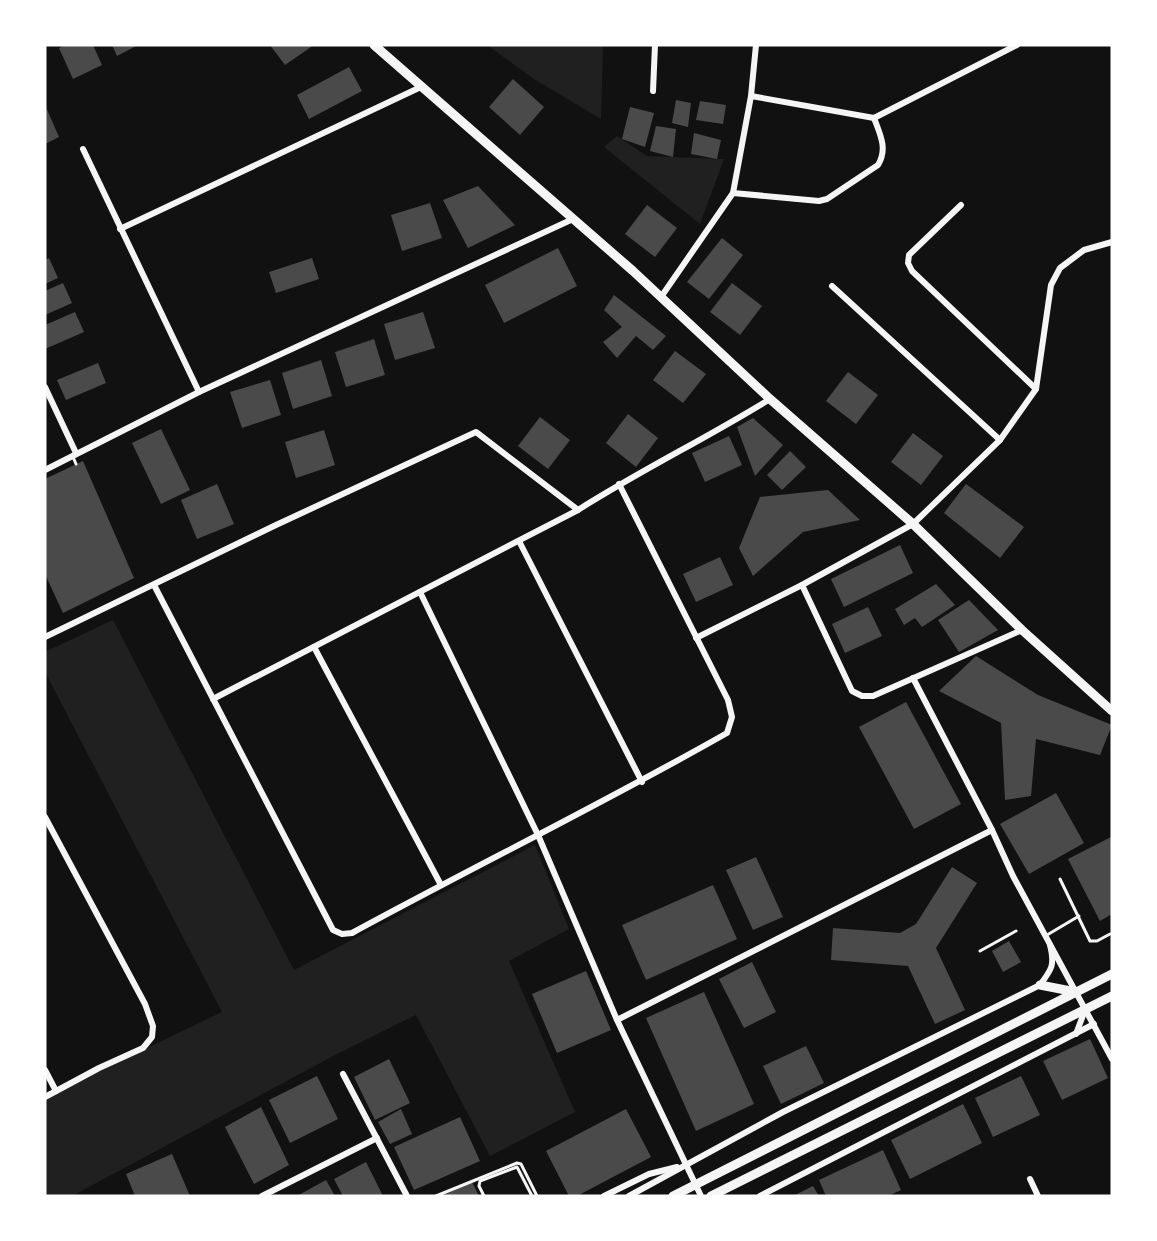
<svg xmlns="http://www.w3.org/2000/svg" width="1157" height="1241" viewBox="0 0 1157 1241" font-family="'Source Sans 3',sans-serif">
	<rect width="100%" height="100%" fill="#111"/>
	<!-- green -->
	<g fill="#202020">
		<polygon points="487,45 603,45 601,119 534,79"/>
		<polygon points="617,136 647,156 724,159 700,224 604,147"/>
		<polygon points="113,620 294,970 535,845 569,929 509,961 575,1112 490,1156 416,1015 337,1054 72,1196 45,1196 45,1097 222,1012 45,672 45,652"/>
	</g>
	<!-- building -->
	<g fill="#4a4a4a">
		<polygon points="65,45 93,45 102,65 73,79 59,48"/>
		<polygon points="112,45 138,45 117,56"/>
		<polygon points="270,45 314,45 285,65"/>
		<polygon points="349,67 362,91 309,119 297,95"/>
		<polygon points="513,79 544,107 520,135 489,107"/>
		<polygon points="676,100 691,103 688,127 672,123"/>
		<polygon points="700,101 726,105 723,124 696,120"/>
		<polygon points="45,105 59,137 45,144"/>
		<polygon points="630,107 654,113 645,147 622,139"/>
		<polygon points="656,126 676,129 673,157 650,151"/>
		<polygon points="694,133 721,140 717,159 691,154"/>
		<polygon points="478,186 515,225 468,248 443,200"/>
		<polygon points="430,203 442,238 402,251 391,215"/>
		<polygon points="647,205 677,228 655,257 625,234"/>
		<polygon points="722,238 743,255 709,299 687,282"/>
		<polygon points="558,248 577,286 504,323 485,285"/>
		<polygon points="49,258 58,278 45,284 45,260"/>
		<polygon points="312,258 319,279 276,293 269,272"/>
		<polygon points="63,283 72,303 45,315 45,291"/>
		<polygon points="732,283 762,306 740,335 710,312"/>
		<polygon points="614,295 666,336 653,350 636,336 617,358 603,342 622,327 604,310"/>
		<polygon points="75,312 84,332 45,349 45,325"/>
		<polygon points="423,312 435,348 395,360 384,324"/>
		<polygon points="374,339 385,375 346,387 335,352"/>
		<polygon points="675,351 706,374 683,403 653,380"/>
		<polygon points="321,360 332,396 293,409 282,373"/>
		<polygon points="98,363 106,383 66,400 57,380"/>
		<polygon points="848,372 878,395 856,424 826,401"/>
		<polygon points="270,380 281,415 242,428 230,392"/>
		<polygon points="628,414 658,438 636,467 606,443"/>
		<polygon points="540,417 570,440 548,469 518,446"/>
		<polygon points="753,418 783,445 755,476 737,427"/>
		<polygon points="161,429 190,490 161,504 132,443"/>
		<polygon points="324,430 335,465 296,478 285,442"/>
		<polygon points="913,433 943,456 921,485 891,462"/>
		<polygon points="729,436 742,465 705,482 692,453"/>
		<polygon points="790,451 806,467 782,490 767,475"/>
		<polygon points="83,461 134,578 63,613 45,574 45,479"/>
		<polygon points="217,484 234,524 197,539 181,500"/>
		<polygon points="966,484 1024,527 1000,558 944,513"/>
		<polygon points="828,490 860,520 803,532 753,576 739,548 760,497"/>
		<polygon points="900,545 913,573 844,607 831,579"/>
		<polygon points="720,557 733,585 696,602 683,574"/>
		<polygon points="936,584 955,605 922,627 915,618 904,625 895,609"/>
		<polygon points="969,600 998,630 959,652 938,620"/>
		<polygon points="868,607 882,636 845,653 832,624"/>
		<polygon points="976,656 1038,695 1112,725 1100,755 1036,739 1031,796 1005,800 1001,723 939,691"/>
		<polygon points="906,702 961,804 914,829 859,727"/>
		<polygon points="1056,793 1084,843 1029,874 1000,824"/>
		<polygon points="1111,837 1112,914 1100,921 1068,859"/>
		<polygon points="756,857 783,917 753,930 726,870"/>
		<polygon points="952,867 977,883 936,948 965,1010 935,1024 908,966 831,960 833,928 900,933 916,924"/>
		<polygon points="713,885 737,939 646,980 622,925"/>
		<polygon points="1009,941 1021,962 1003,972 992,951"/>
		<polygon points="752,962 776,1012 744,1028 719,979"/>
		<polygon points="586,971 611,1030 557,1053 532,994"/>
		<polygon points="704,992 754,1104 696,1131 646,1018"/>
		<polygon points="1090,1039 1108,1078 1062,1100 1043,1061"/>
		<polygon points="806,1046 824,1083 781,1104 763,1066"/>
		<polygon points="389,1059 410,1103 375,1120 354,1077"/>
		<polygon points="317,1076 338,1119 290,1143 269,1100"/>
		<polygon points="1021,1076 1040,1115 993,1137 975,1098"/>
		<polygon points="963,1104 982,1143 910,1179 891,1140"/>
		<polygon points="261,1107 289,1165 254,1184 225,1127"/>
		<polygon points="401,1109 412,1134 390,1144 378,1122"/>
		<polygon points="626,1109 651,1157 577,1196 569,1196 546,1151"/>
		<polygon points="460,1117 480,1161 414,1190 394,1147"/>
		<polygon points="883,1150 901,1190 888,1196 826,1196 819,1180"/>
		<polygon points="172,1154 190,1196 135,1196 126,1174"/>
		<polygon points="366,1162 383,1196 343,1196 334,1179"/>
		<polygon points="326,1180 335,1196 297,1196"/>
		<polygon points="472,1182 479,1196 442,1196"/>
		<polygon points="813,1186 819,1196 793,1196"/>
	</g>
	<g fill="none" stroke-linecap="round" stroke-linejoin="round">
		<!-- service -->
		<g stroke="#f5f5f5" stroke-width="3">
			<polyline points="73,457 76,464"/>
			<polyline points="1060,879 1090,941 1097,941 1110,934"/>
			<polyline points="1047,935 1079,916"/>
			<polyline points="980,951 1016,931"/>
			<polyline points="436,1196 517,1163 521,1164 537,1196"/>
			<polyline points="484,1196 479,1186 480,1181 517,1167 532,1196"/>
		</g>
		<!-- minor -->
		<g stroke="#f5f5f5" stroke-width="6">
			<polyline points="653,91 655,45"/>
			<polyline points="751,96 874,118 1017,45"/>
			<polyline points="83,149 199,392"/>
			<path d="M733,193l86,8 8,-2 51,-34c10,-16 2,-31 -4,-47"/>
			<polyline points="961,205 909,255 908,263 912,271 1036,389"/>
			<polyline points="120,229 423,86"/>
			<polyline points="832,286 1000,440"/>
			<polyline points="661,297 733,193 751,96 756,45"/>
			<polyline points="45,387 76,453"/>
			<polyline points="45,470 199,392 573,219"/>
			<polyline points="519,541 642,782"/>
			<path d="M154,585l179,345 9,4 10,-1c125,-68 252,-130 375,-200l5,-16 -4,-17 -109,-216"/>
			<polyline points="802,585 852,691 862,696 873,696 1022,630"/>
			<polyline points="420,592 538,835 617,1020 701,1196"/>
			<polyline points="45,637 276,525 476,432 578,510"/>
			<polyline points="696,638 802,585 913,524 1000,440 1036,389 1051,285 1060,268 1084,250 1112,242"/>
			<polyline points="314,647 441,885"/>
			<polyline points="913,678 992,830 1013,876 1112,1059"/>
			<path d="M213,699l365,-189c63,-40 129,-72 192,-111"/>
			<polyline points="45,817 145,1004 153,1026 152,1037 143,1048 99,1068 45,1097"/>
			<polyline points="617,1020 992,830"/>
			<polyline points="1076,1034 1085,1010"/>
			<polyline points="45,1070 56,1091"/>
			<polyline points="343,1074 407,1196"/>
			<polyline points="1030,1179 1038,1196"/>
			<polyline points="262,1196 377,1138"/>
			<polyline points="604,1196 649,1174 677,1167"/>
			<path d="M629,1196l154,-84 257,-127c12,-16 15,-20 10,-40"/>
			<polyline points="760,1196 1094,1024"/>
		</g>
		<!-- secondary -->
		<g stroke="#f5f5f5" stroke-width="9">
			<polyline points="374,45 633,271 770,399 913,524 1022,630 1112,711"/>
			<polyline points="1040,985 1076,992"/>
			<polyline points="673,1196 1112,974"/>
			<polyline points="711,1196 1112,996"/>
		</g>
	</g>
	<!-- border -->
	<rect width="1157" height="1241" fill="none" stroke="#ffffff" stroke-width="93"/>
</svg>
